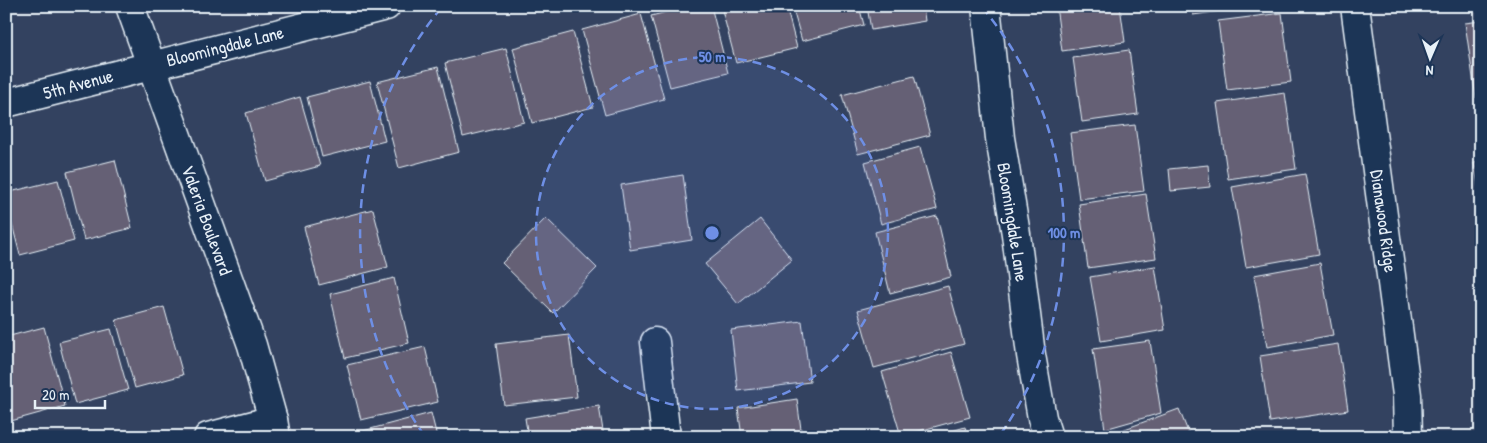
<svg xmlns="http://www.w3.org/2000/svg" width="1487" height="443" viewBox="0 0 1487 443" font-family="'Patrick Hand',sans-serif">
	<rect width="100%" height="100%" fill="#334260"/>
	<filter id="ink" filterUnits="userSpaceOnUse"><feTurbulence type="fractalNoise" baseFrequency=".02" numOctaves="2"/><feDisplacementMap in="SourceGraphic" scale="10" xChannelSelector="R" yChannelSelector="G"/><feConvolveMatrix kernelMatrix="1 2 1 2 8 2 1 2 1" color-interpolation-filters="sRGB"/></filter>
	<g filter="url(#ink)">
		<!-- building -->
		<g fill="#656075" stroke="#e8f1f8">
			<polygon points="690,6 711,6 728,73 670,87 651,16"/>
			<polygon points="721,6 786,6 797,48 736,63"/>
			<polygon points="792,6 859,6 864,25 802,41"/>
			<polygon points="867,6 923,6 925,21 871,30"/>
			<polygon points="1056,6 1120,6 1125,42 1062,51"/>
			<polygon points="1192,6 1258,6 1193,15"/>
			<polygon points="1282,13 1291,82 1227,90 1218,21"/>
			<polygon points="641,14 664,99 605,115 582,30"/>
			<polygon points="1481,21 1481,97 1476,98 1465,23"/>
			<polygon points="6,26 11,45 6,46"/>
			<polygon points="573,32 593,107 532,123 513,48"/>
			<polygon points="506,48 524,122 463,137 445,63"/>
			<polygon points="1129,50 1138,114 1082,122 1073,58"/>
			<polygon points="438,67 459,152 399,168 377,82"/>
			<polygon points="914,76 930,135 858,154 842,95"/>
			<polygon points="370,81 385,141 322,157 307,97"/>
			<polygon points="1285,93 1296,169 1228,179 1217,103"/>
			<polygon points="300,97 320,166 265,181 246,113"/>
			<polygon points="1135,125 1144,191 1079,199 1070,133"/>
			<polygon points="920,147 937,209 881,224 865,162"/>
			<polygon points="115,160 132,228 84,240 67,172"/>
			<polygon points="1481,162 1481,202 1474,163"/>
			<polygon points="1208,165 1210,187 1171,191 1169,169"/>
			<polygon points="1305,174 1319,254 1246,267 1232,187"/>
			<polygon points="683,175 692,240 630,250 621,185"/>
			<polygon points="58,180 74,241 20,255 6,201 6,193"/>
			<polygon points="1146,194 1156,258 1088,268 1079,204"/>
			<polygon points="373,209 388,267 319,285 304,227"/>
			<polygon points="937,216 951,277 890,293 875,232"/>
			<polygon points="546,218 597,268 553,313 502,263"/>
			<polygon points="760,219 792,260 738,304 705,264"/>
			<polygon points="6,232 11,251 6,252"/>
			<polygon points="1320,263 1333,335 1267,347 1254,275"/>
			<polygon points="1155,266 1165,330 1101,341 1090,277"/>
			<polygon points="394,278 409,343 345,358 330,294"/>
			<polygon points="948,286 964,344 874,368 858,310"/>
			<polygon points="164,307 183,375 135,388 116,320"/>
			<polygon points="802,321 810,382 738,391 731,330"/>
			<polygon points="44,327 65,406 11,421 6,403 6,337"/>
			<polygon points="111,329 128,390 75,404 59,342"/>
			<polygon points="569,335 577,397 504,405 496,344"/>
			<polygon points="1150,341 1161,413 1105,429 1093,349"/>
			<polygon points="1338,344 1348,410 1270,422 1260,356"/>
			<polygon points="425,347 438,402 361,420 347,365"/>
			<polygon points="951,352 970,417 901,436 882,372"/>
			<polygon points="797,399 802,437 742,437 738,408"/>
			<polygon points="599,406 604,437 528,437 525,418"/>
			<polygon points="1179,409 1190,437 1115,437 1114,433"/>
			<polygon points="431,413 437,437 360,437 359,432"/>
			<polygon points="965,427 968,437 932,437"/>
		</g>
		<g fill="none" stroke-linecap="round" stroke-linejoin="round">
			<!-- minor casing -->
			<g stroke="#e8f1f8" stroke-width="31">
				<g id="minor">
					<polyline points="130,6 252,345 273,420 276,437"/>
					<polyline points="986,6 1000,138 1016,234 1031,355 1042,418 1048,437"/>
					<polyline points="1355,6 1407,395 1408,437"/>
					<polyline points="6,103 386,6"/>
					<polyline points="655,342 666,437"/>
					<polyline points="208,437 273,420"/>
				</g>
			</g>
			<!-- minor -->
			<use href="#minor" stroke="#1d3557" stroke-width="28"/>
		</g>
	</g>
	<!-- distance rings -->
	<circle cx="712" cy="233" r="176" fill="#6e8fe5" fill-opacity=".12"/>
	<g fill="none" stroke="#6e8fe5" stroke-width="2.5" stroke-dasharray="9 6">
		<circle cx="712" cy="233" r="176"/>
		<path d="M424 435A352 352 0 0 1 442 7M982 7A352 352 0 0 1 1000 435"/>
	</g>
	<g text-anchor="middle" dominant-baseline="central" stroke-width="4" stroke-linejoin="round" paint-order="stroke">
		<!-- street labels -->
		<g font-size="18" fill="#e8f1f8" stroke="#1d3557">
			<text transform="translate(225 46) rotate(-14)">Bloomingdale Lane</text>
			<text transform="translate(78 84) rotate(-15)">5th Avenue</text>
			<text transform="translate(207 220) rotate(70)">Valeria Boulevard</text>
			<text transform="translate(1384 221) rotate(82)">Dianawood Ridge</text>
			<text transform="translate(1013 222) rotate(81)">Bloomingdale Lane</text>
		</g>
	</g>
	<circle cx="712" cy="233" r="8" fill="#6e8fe5" stroke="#1d3557" stroke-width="2.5"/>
	<g font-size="15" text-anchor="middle" font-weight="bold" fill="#6e8fe5" stroke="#1d3557" stroke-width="4" stroke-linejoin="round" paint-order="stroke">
		<text x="712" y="62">50 m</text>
		<text x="1064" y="238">100 m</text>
	</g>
	<!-- margin -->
	<rect width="1487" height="443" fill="none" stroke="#1d3557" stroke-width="25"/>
	<rect x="12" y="12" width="1462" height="418" fill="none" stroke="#e8f1f8" stroke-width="2" filter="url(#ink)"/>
	<!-- north arrow -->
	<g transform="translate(1430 58) rotate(182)" stroke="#1d3557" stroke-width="4" paint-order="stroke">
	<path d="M0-4L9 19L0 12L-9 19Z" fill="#e8f1f8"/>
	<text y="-8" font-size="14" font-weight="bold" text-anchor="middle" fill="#e8f1f8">N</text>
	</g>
	<!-- scale -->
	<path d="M35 400v8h70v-8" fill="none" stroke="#e8f1f8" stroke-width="2.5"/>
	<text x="42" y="400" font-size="15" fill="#e8f1f8" stroke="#1d3557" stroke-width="4" paint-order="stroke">20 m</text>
</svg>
